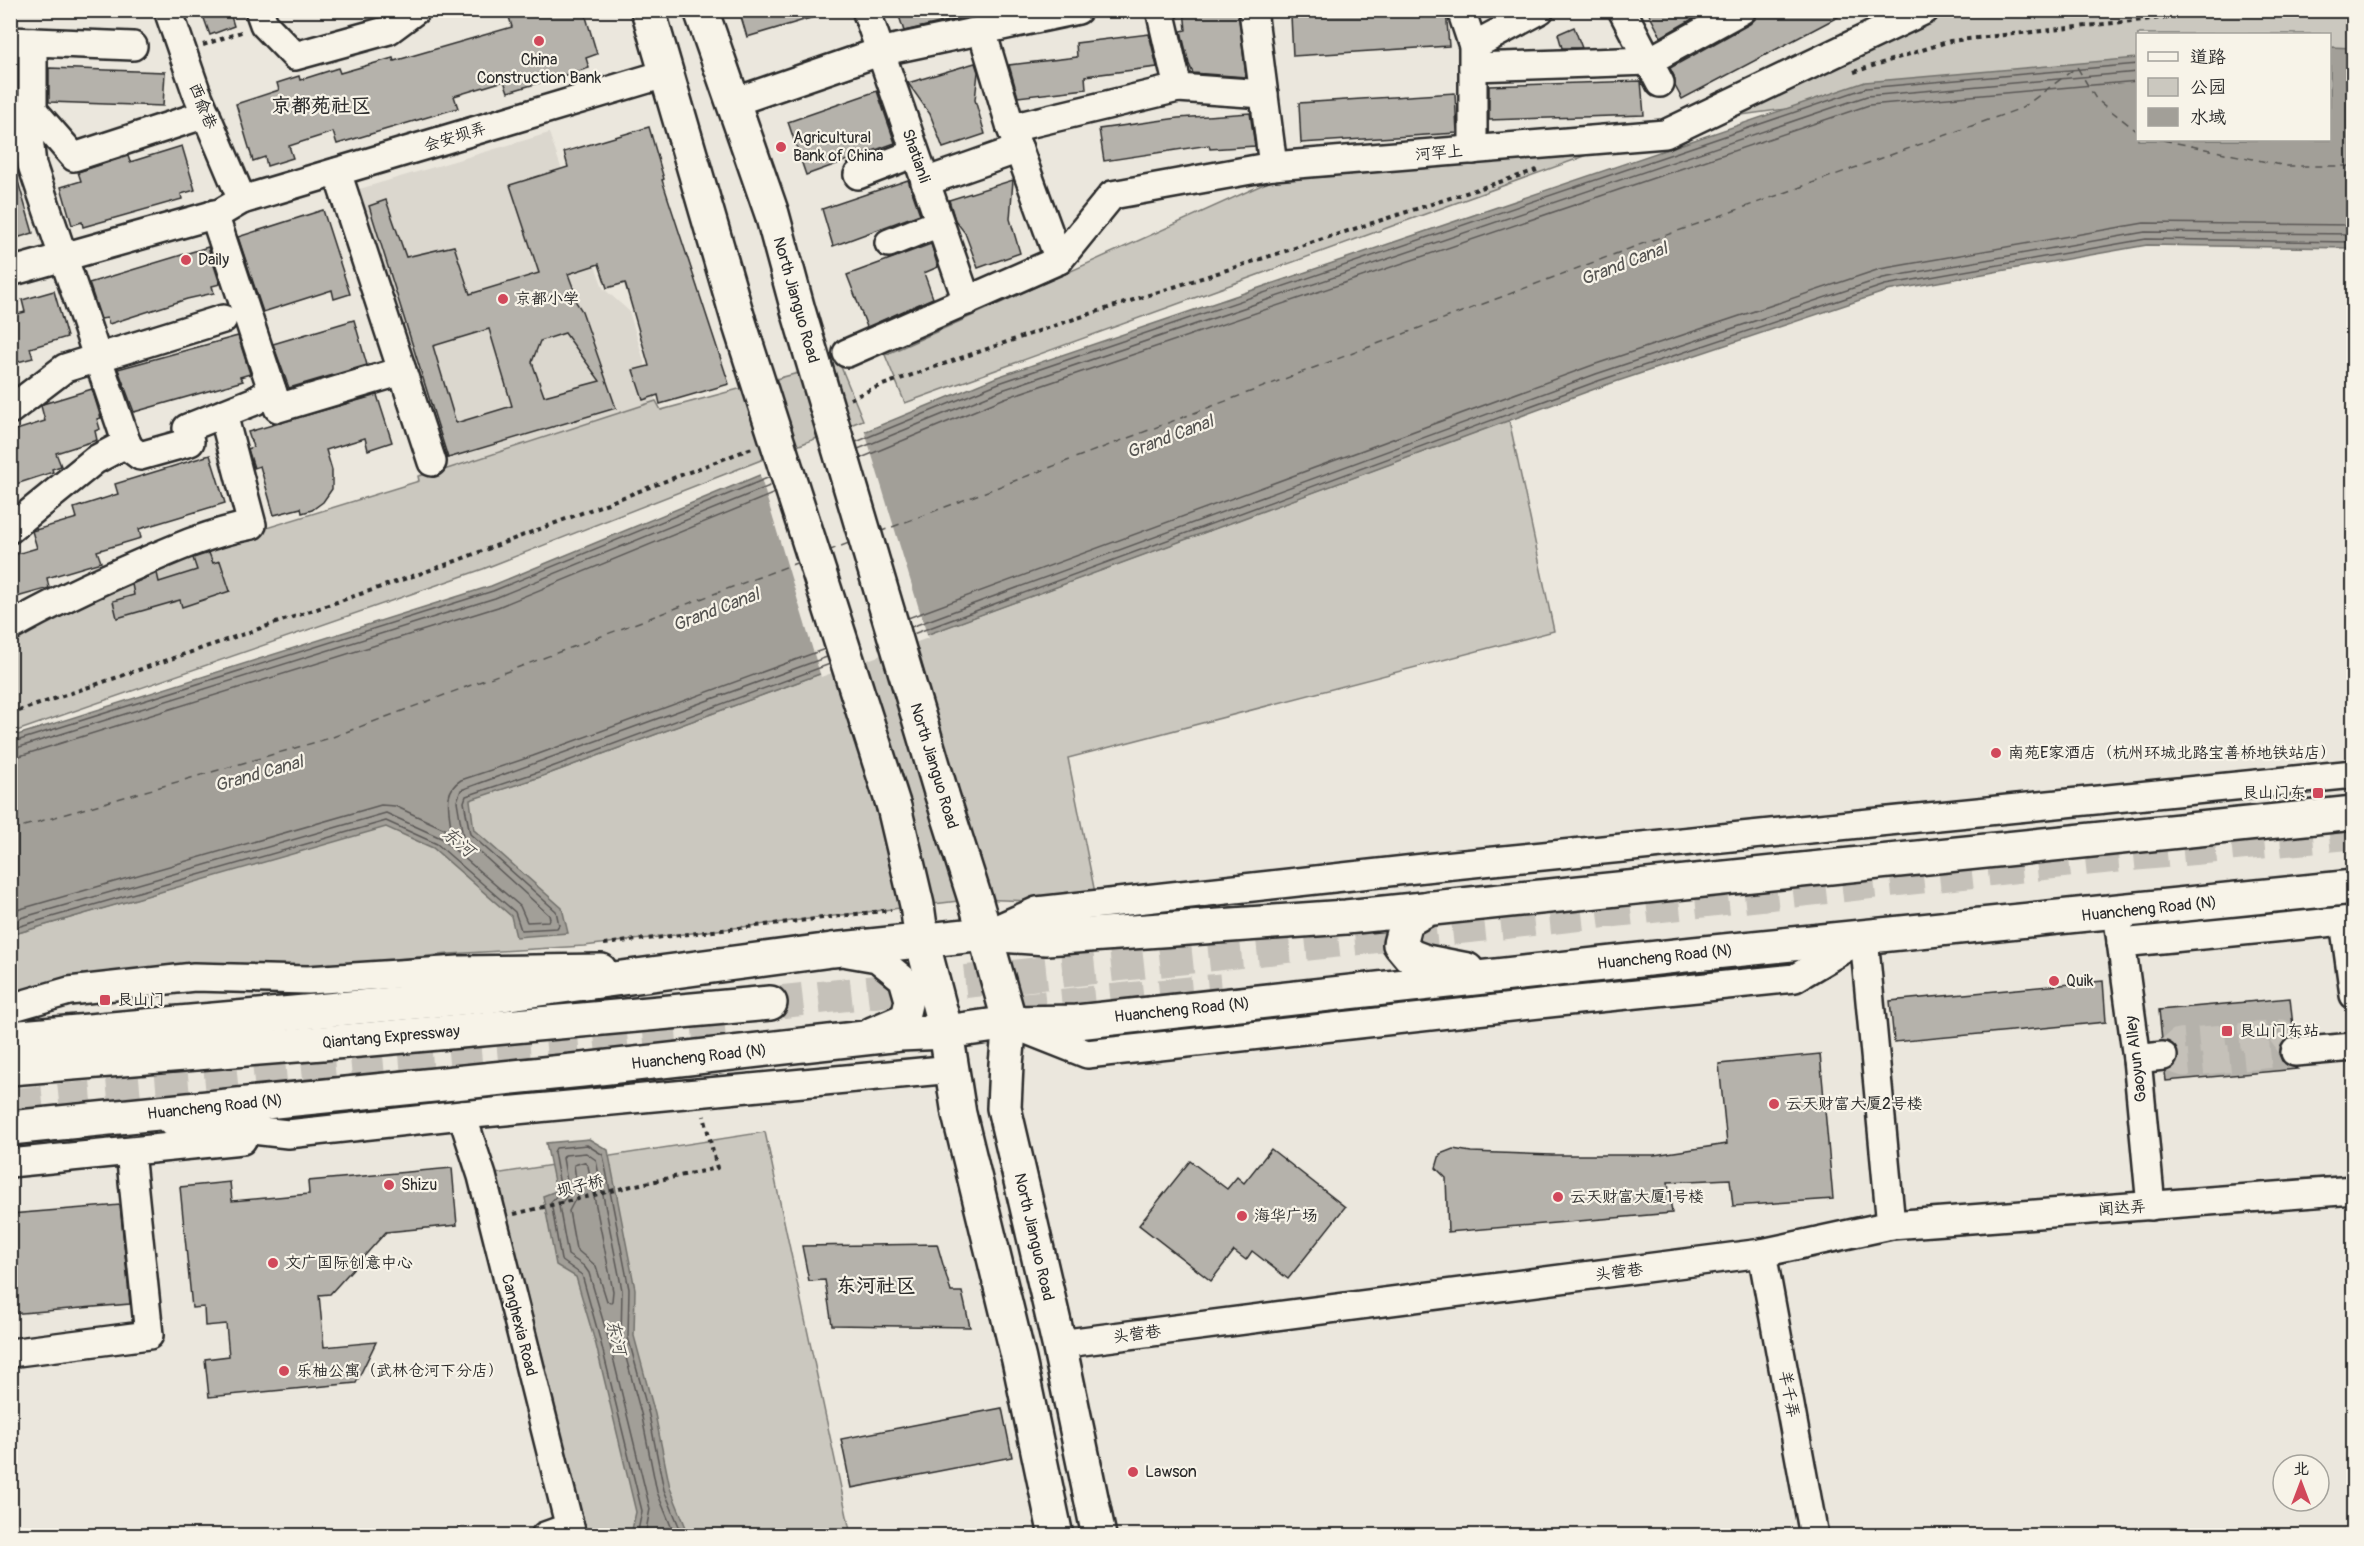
<svg xmlns="http://www.w3.org/2000/svg" width="2364" height="1546" viewBox="0 0 2364 1546" font-family="Pangolin,'LXGW WenKai TC',sans-serif">
	<rect width="100%" height="100%" fill="#ebe7dd"/>
	<filter id="ink" filterUnits="userSpaceOnUse"><feTurbulence type="fractalNoise" baseFrequency=".0167" numOctaves="2"/><feDisplacementMap in="SourceGraphic" scale="12" xChannelSelector="R" yChannelSelector="G"/><feConvolveMatrix kernelMatrix="1 2 1 2 8 2 1 2 1" color-interpolation-filters="sRGB"/></filter>
	<g filter="url(#ink)">
		<!-- built -->
		<polygon fill="#dbd7ce" points="549,133 603,288 629,311 656,401 444,470 356,190"/>
		<!-- green -->
		<g fill="#cbc8bf" stroke="#7b7a75" stroke-width="1.5">
			<polygon points="1932,11 2353,11 2353,51 2330,51 2330,34 2138,34 2137,61 1712,119"/>
			<polygon points="1596,152 905,403 885,355 1275,179"/>
			<polygon points="839,362 863,420 483,569 11,733 10,632 192,551 419,481 418,476 444,470 656,401 661,410"/>
			<polygon points="1509,420 1554,631 1068,758 1096,898 1035,901 975,899 584,946 449,954 11,997 11,935 386,826 540,777"/>
			<polygon points="765,1132 851,1535 572,1535 482,1176"/>
		</g>
		<!-- water -->
		<g fill="#a29f98" stroke="#72716c" stroke-width="1.5">
			<polygon points="2330,47 2353,48 2353,248 2147,245 1887,291 1600,387 540,777 470,800 474,830 562,908 568,933 516,937 511,916 433,848 386,827 11,935 11,737 491,586 997,377 1865,82 2137,58 2138,140 2330,140"/>
			<polygon points="589,1139 608,1150 635,1289 634,1336 655,1414 670,1488 689,1535 629,1535 631,1534 636,1512 596,1345 576,1277 556,1265 543,1196 556,1191 546,1143"/>
		</g>
		<!-- pier -->
		<polygon fill="#ebe7dd" points="864,429 928,638 821,677 759,472"/>
		<g fill="none" stroke-linecap="round" stroke-linejoin="round">
			<!-- shore -->
			<g stroke="#5b5957" stroke-width="1.5">
				<polyline points="856,442 999,383 1866,88 2138,64"/>
				<polyline points="858,449 1002,390 1867,96 2138,72"/>
				<polyline points="861,458 1005,398 1869,105 2138,81"/>
				<polyline points="908,618 1593,365 1880,269 2144,223 2354,225"/>
				<polyline points="911,627 1596,374 1883,278 2145,232 2354,234"/>
				<polyline points="913,634 1598,381 1885,285 2146,239 2354,242"/>
				<polyline points="10,743 493,591 770,477"/>
				<polyline points="10,750 495,598 772,485"/>
				<polyline points="10,759 498,607 775,493"/>
				<path d="M10,912l371,-107 14,1 54,25 2,-3c-2,-19 -8,-37 10,-48l72,-24 292,-107"/>
				<polyline points="10,921 386,813 441,838 520,906 527,922 548,921 550,919 549,915 463,837 457,801 461,790 827,657"/>
				<polyline points="10,929 386,821 437,844 515,912 521,930 557,928 559,925 556,911 470,834 464,802 466,796 538,772 830,664"/>
				<polygon points="584,1162 588,1166 613,1291 612,1301 610,1303 607,1301 596,1266 576,1249 569,1211 578,1194 574,1165"/>
				<polyline points="637,1536 642,1511 601,1343 582,1275 561,1260 551,1202 561,1191 554,1152 556,1148 587,1145 603,1155 629,1289 628,1337 649,1415 664,1490 683,1536"/>
				<polyline points="645,1536 650,1509 609,1341 589,1273 584,1266 568,1255 559,1206 569,1193 563,1158 565,1155 586,1153 596,1160 622,1290 621,1339 642,1417 657,1492 675,1536"/>
			</g>
			<!-- ferry -->
			<g stroke="#555451" stroke-width="1.5" stroke-dasharray="8 6" stroke-linecap="butt">
				<polyline points="2163,140 2286,166 2354,166"/>
				<polyline points="879,532 1647,242 2022,108 2077,67 2096,99 2138,132"/>
				<polyline points="828,551 849,543"/>
				<polyline points="10,830 330,738 799,562"/>
			</g>
		</g>
		<!-- building -->
		<g fill="#b5b2ab" stroke="#2b2b2b" stroke-width="1.5" fill-rule="evenodd">
			<polygon points="201,10 229,10 234,26 210,35"/>
			<polygon points="507,10 584,10 597,54 586,58 589,68 508,92 504,81 454,96 458,108 337,144 333,132 289,146 293,158 267,166 265,157 253,161 236,104 279,90 277,83 299,76 300,80 338,68 340,73 393,58 394,61 512,27"/>
			<polygon points="739,10 820,10 821,15 747,37"/>
			<polygon points="897,10 973,10 973,13 952,20 904,31"/>
			<polygon points="1184,10 1238,10 1246,77 1193,73 1189,64 1181,31 1186,30"/>
			<polygon points="1383,10 1446,10 1449,46 1293,56 1291,16"/>
			<polygon points="1647,10 1708,10 1661,37"/>
			<polygon points="1758,10 1851,10 1682,99 1675,86 1674,76 1670,68 1750,24 1756,18"/>
			<polygon points="1574,27 1582,48 1562,48 1558,34"/>
			<polygon points="1149,34 1157,67 1085,76 1086,89 1018,97 1009,65 1077,57 1076,43"/>
			<polygon points="975,63 978,72 975,100 985,134 943,148 930,114 908,83"/>
			<polygon points="49,68 165,72 163,106 49,102"/>
			<polygon points="1641,81 1644,115 1489,120 1489,86"/>
			<polygon points="877,91 895,143 806,175 788,122"/>
			<polygon points="1455,93 1457,133 1301,143 1299,103"/>
			<polygon points="1250,113 1255,146 1210,149 1209,145 1104,161 1099,129 1178,118"/>
			<path d="M649,127l15,52 -2,1 67,204 -69,20 -2,-9 -15,5 -10,-30 16,-4 -24,-83 -18,5 -8,-24 -31,10 9,24 -3,1 8,12 34,97 -168,50 -79,-252 17,-6 20,57 48,-11 16,48 69,-21 -29,-88 58,-18 -4,-15zM489,329l23,77 -56,17 -23,-77zM565,333l35,48 -56,15 -12,-34 8,-21z"/>
			<polygon points="182,146 195,190 181,194 182,199 83,227 82,222 72,225 61,187 81,181 78,172 128,156 130,162"/>
			<polygon points="15,171 33,233 10,240 10,172"/>
			<polygon points="908,180 920,214 833,246 822,209"/>
			<polygon points="1013,180 1010,219 1020,253 978,268 965,233 955,220 949,200"/>
			<polygon points="323,210 350,294 334,299 332,290 263,312 238,237"/>
			<polygon points="931,244 938,267 924,273 933,298 867,327 847,275"/>
			<polygon points="208,247 220,284 212,286 214,293 187,299 109,324 107,318 101,319 89,283"/>
			<polygon points="54,291 67,337 30,348 33,358 10,364 10,316 25,312 22,300"/>
			<polygon points="354,320 367,365 289,388 273,344"/>
			<polygon points="238,336 250,374 240,377 243,381 134,412 118,369"/>
			<polygon points="92,389 101,418 97,419 100,429 95,431 97,440 56,453 61,466 52,469 53,472 10,486 10,432 45,421 41,406 43,404"/>
			<polygon points="377,395 392,442 368,450 365,438 326,450 332,470 332,489 323,502 312,510 302,513 301,508 274,515 260,466 254,468 248,449 253,447 248,432"/>
			<polygon points="210,455 225,503 139,529 141,538 97,551 101,562 47,578 49,588 10,599 10,556 37,548 32,531 77,518 74,508 118,494 115,484"/>
			<polygon points="209,553 213,563 220,561 230,591 182,607 180,600 117,618 113,601 134,595 132,584 157,573 159,582 197,570 193,558"/>
			<polygon points="2103,981 2106,1022 1894,1042 1890,1001"/>
			<polygon points="2290,998 2294,1036 2287,1039 2281,1045 2279,1054 2282,1061 2297,1069 2166,1081 2165,1072 2173,1068 2178,1062 2179,1055 2175,1046 2170,1042 2162,1040 2159,1010"/>
			<polygon points="1820,1054 1833,1199 1733,1206 1730,1179 1668,1182 1672,1213 1448,1232 1446,1178 1436,1168 1440,1154 1453,1149 1471,1152 1552,1155 1654,1155 1727,1144 1719,1064"/>
			<polygon points="1271,1149 1345,1207 1288,1279 1252,1251 1246,1260 1234,1251 1211,1281 1139,1225 1190,1161 1227,1189 1237,1177 1244,1183"/>
			<polygon points="452,1168 457,1225 386,1232 330,1294 319,1295 324,1347 376,1342 356,1383 209,1397 205,1359 229,1356 226,1324 205,1326 204,1307 192,1308 180,1187 230,1182 232,1201 309,1194 308,1181"/>
			<polygon points="120,1205 130,1304 10,1314 10,1214"/>
			<polygon points="937,1244 951,1292 962,1292 970,1327 832,1325 825,1280 809,1281 802,1246"/>
			<polygon points="1002,1408 1012,1457 851,1488 841,1439"/>
		</g>
		<g fill="none" stroke-linecap="round" stroke-linejoin="round">
			<!-- minor-tunnel -->
			<g stroke="#c5c1b9" stroke-width="27" stroke-dasharray="27 14" stroke-linecap="butt">
				<polyline points="2163,1056 2179,1042 2281,1033 2295,1052"/>
				<polyline points="2163,1056 2184,1063 2295,1052"/>
			</g>
			<!-- highway-tunnel -->
			<g stroke="#c5c1b9" stroke-width="33" stroke-dasharray="33 16" stroke-linecap="butt">
				<polyline points="770,1003 2077,860 2354,833"/>
				<polyline points="1013,1010 1221,990"/>
				<polyline points="10,1105 729,1038"/>
			</g>
			<!-- minor casing -->
			<g stroke="#2b2b2b" stroke-width="32">
				<g id="minor">
					<polyline points="168,10 196,91 242,200"/>
					<polyline points="259,10 264,24 295,56 389,30 416,10"/>
					<polyline points="866,10 967,301"/>
					<polyline points="1253,10 1273,166"/>
					<polyline points="1461,10 1473,46 1473,150"/>
					<polyline points="1622,10 1660,83"/>
					<polyline points="982,31 1011,128 1178,88 1160,10"/>
					<polyline points="10,41 133,46"/>
					<polyline points="33,42 33,110 29,138 32,165 128,447 140,456 190,442 187,428 255,401 272,390"/>
					<polyline points="1473,46 1540,10"/>
					<polyline points="1473,67 1649,61 1742,10"/>
					<polyline points="1178,88 1264,94"/>
					<polyline points="731,103 879,52 1078,10"/>
					<polyline points="33,110 74,157 206,114"/>
					<polyline points="1011,128 1059,260"/>
					<polyline points="337,172 432,462"/>
					<polyline points="858,175 915,153"/>
					<polyline points="925,182 1019,149"/>
					<polyline points="214,214 278,408 402,371"/>
					<polyline points="889,243 939,223"/>
					<polyline points="10,272 220,213 242,200 668,73"/>
					<polyline points="847,353 1059,260 1112,195 1273,166 1665,134 1925,10"/>
					<polyline points="10,410 65,368 223,319"/>
					<polyline points="10,529 95,460 127,443"/>
					<path d="M10,627c42,-24 85,-44 129,-63 39,-17 71,-31 113,-39l-29,-111"/>
					<polyline points="2117,912 2137,1059 2151,1206"/>
					<polyline points="2344,921 2354,995"/>
					<polyline points="985,934 1037,911 1424,868 2354,774"/>
					<polyline points="2121,943 2354,920"/>
					<polyline points="848,953 877,958 903,979 909,1000 905,1017 872,1031"/>
					<polyline points="10,1008 69,991 194,977 308,980 459,970 602,968"/>
					<polyline points="1014,1025 1087,1054 1558,1002 1795,978 1864,937 1891,1225 1762,1253 1059,1344"/>
					<polyline points="2295,1052 2354,1047"/>
					<polyline points="2137,1059 2163,1056"/>
					<polyline points="462,1115 482,1176 572,1536"/>
					<polyline points="170,1121 288,1134 462,1115 953,1069"/>
					<polyline points="10,1163 242,1140"/>
					<polyline points="1891,1225 2354,1190"/>
					<polyline points="1762,1253 1814,1536"/>
					<polyline points="10,1353 149,1335 130,1152"/>
					<polyline points="545,1536 570,1527"/>
				</g>
			</g>
			<!-- major casing -->
			<g stroke="#2b2b2b" stroke-width="38">
				<g id="major">
					<polyline points="648,10 738,319"/>
					<polyline points="701,10 772,214 798,310"/>
					<polyline points="941,792 975,899 1010,1023 1006,1064 1004,1108 1059,1344 1099,1536"/>
					<polyline points="894,807 917,905 922,941 946,1032 959,1114 1019,1360 1056,1536"/>
					<polyline points="1429,908 1406,921 1400,944 1410,956 1426,962 1467,970"/>
					<polyline points="10,1038 495,995 832,950 985,934 1046,938 1346,917 2354,813"/>
					<polyline points="10,1128 582,1070 900,1034 946,1032 1010,1023 1077,1022 1694,954 2354,887"/>
				</g>
			</g>
			<!-- highway casing -->
			<g stroke="#2b2b2b" stroke-width="38">
				<polyline id="highway" points="10,1068 360,1040 770,1003"/>
			</g>
			<!-- path -->
			<g stroke="#2b2b2b" stroke-width="4" stroke-dasharray="4.5 4.5" stroke-linecap="butt">
				<polyline points="203,45 244,31"/>
				<polyline points="1854,72 1950,41 2215,12 2354,14"/>
				<polyline points="850,399 874,388 1062,323 1537,170"/>
				<polyline points="10,714 448,564 752,448"/>
				<polyline points="604,944 891,910"/>
				<polyline points="514,1214 636,1185 717,1168 704,1116"/>
			</g>
			<!-- minor -->
			<use href="#minor" stroke="#f7f3e8" stroke-width="27"/>
			<!-- major -->
			<use href="#major" stroke="#f7f3e8" stroke-width="33"/>
			<!-- highway -->
			<use href="#highway" stroke="#f7f3e8" stroke-width="33"/>
			<!-- major-bridge casing -->
			<g stroke="#2b2b2b" stroke-width="38" stroke-linecap="butt">
				<g id="major-bridge">
					<polyline points="798,310 941,792"/>
					<polyline points="738,319 894,807"/>
				</g>
			</g>
			<!-- major-bridge -->
			<use href="#major-bridge" stroke="#f7f3e8" stroke-width="33"/>
		</g>
	</g>
	<!-- markers -->
	<g fill="#d1495b" stroke="#f7f3e8" stroke-width="2">
		<circle cx="539" cy="41" r="6"/>
		<circle cx="781" cy="147" r="6"/>
		<circle cx="186" cy="260" r="6"/>
		<circle cx="503" cy="299" r="6"/>
		<circle cx="1996" cy="753" r="6"/>
		<rect x="2312" y="787" width="12" height="12" rx="3"/>
		<circle cx="2054" cy="981" r="6"/>
		<rect x="99" y="994" width="12" height="12" rx="3"/>
		<rect x="2221" y="1025" width="12" height="12" rx="3"/>
		<circle cx="1774" cy="1104" r="6"/>
		<circle cx="389" cy="1185" r="6"/>
		<circle cx="1558" cy="1197" r="6"/>
		<circle cx="1242" cy="1216" r="6"/>
		<circle cx="273" cy="1263" r="6"/>
		<circle cx="284" cy="1371" r="6"/>
		<circle cx="1133" cy="1472" r="6"/>
	</g>
	<g text-anchor="middle" dominant-baseline="central" stroke-width="4.5" stroke-linejoin="round" paint-order="stroke">
		<!-- poi labels -->
		<g font-size="16" fill="#2b2b2b" stroke="#f7f3e8" text-anchor="start">
			<text x="539" y="60" text-anchor="middle">China<tspan x="539" dy="18">Construction Bank</tspan></text>
			<text x="793" y="138">Agricultural<tspan x="793" dy="18">Bank of China</tspan></text>
			<text x="198" y="260">Daily</text>
			<text x="515" y="299">京都小学</text>
			<text x="2008" y="753">南苑E家酒店（杭州环城北路宝善桥地铁站店）</text>
			<text x="2306" y="793" text-anchor="end">艮山门东</text>
			<text x="2066" y="981">Quik</text>
			<text x="117" y="1000">艮山门</text>
			<text x="2239" y="1031">艮山门东站</text>
			<text x="1786" y="1104">云天财富大厦2号楼</text>
			<text x="401" y="1185">Shizu</text>
			<text x="1570" y="1197">云天财富大厦1号楼</text>
			<text x="1254" y="1216">海华广场</text>
			<text x="285" y="1263">文广国际创意中心</text>
			<text x="296" y="1371">乐柚公寓（武林仓河下分店）</text>
			<text x="1145" y="1472">Lawson</text>
		</g>
		<!-- street labels -->
		<g font-size="16" fill="#2b2b2b" stroke="#f7f3e8">
			<text transform="translate(203 106) rotate(68)">西俞巷</text>
			<text transform="translate(455 137) rotate(-17)">会安坝弄</text>
			<text transform="translate(1439 153) rotate(-5)">河罕上</text>
			<text transform="translate(916 156) rotate(71)">Shatianli</text>
			<text transform="translate(796 300) rotate(74)">North Jianguo Road</text>
			<text transform="translate(934 766) rotate(73)">North Jianguo Road</text>
			<text transform="translate(2149 909) rotate(-6)">Huancheng Road (N)</text>
			<text transform="translate(1665 957) rotate(-6)">Huancheng Road (N)</text>
			<text transform="translate(1182 1010) rotate(-6)">Huancheng Road (N)</text>
			<text transform="translate(391 1037) rotate(-5)">Qiantang Expressway</text>
			<text transform="translate(699 1057) rotate(-6)">Huancheng Road (N)</text>
			<text transform="translate(2136 1059) rotate(-97)">Gaoyun Alley</text>
			<text transform="translate(215 1107) rotate(-6)">Huancheng Road (N)</text>
			<text transform="translate(580 1186) rotate(-14)">坝子桥</text>
			<text transform="translate(2122 1208) rotate(-4)">闻达弄</text>
			<text transform="translate(1034 1237) rotate(77)">North Jianguo Road</text>
			<text transform="translate(1619 1272) rotate(-7)">头营巷</text>
			<text transform="translate(519 1325) rotate(76)">Canghexia Road</text>
			<text transform="translate(1137 1334) rotate(-7)">头营巷</text>
			<text transform="translate(1789 1394) rotate(79)">羊千弄</text>
		</g>
		<!-- water labels -->
		<g font-size="18" font-style="italic" fill="#555451" stroke="#f7f3e8">
			<text transform="translate(1624 264) rotate(-21)">Grand Canal</text>
			<text transform="translate(1170 437) rotate(-21)">Grand Canal</text>
			<text transform="translate(716 610) rotate(-21)">Grand Canal</text>
			<text transform="translate(259 774) rotate(-16)">Grand Canal</text>
			<text transform="translate(458 842) rotate(40)">东河</text>
			<text transform="translate(616 1337) rotate(77)">东河</text>
		</g>
		<!-- quarter labels -->
		<g font-size="20" font-weight="bold" fill="#2b2b2b" stroke="#f7f3e8">
			<text x="321" y="105">京都苑社区</text>
			<text x="876" y="1285">东河社区</text>
		</g>
	</g>
	<!-- margin -->
	<rect width="2364" height="1546" fill="none" stroke="#f7f3e8" stroke-width="36"/>
	<rect x="18" y="18" width="2328" height="1510" fill="none" stroke="#2b2b2b" stroke-width="2" filter="url(#ink)"/>
	<!-- legend -->
	<rect x="2136" y="33" width="195" height="108" fill="#f7f3e8" stroke="#a5a39c" stroke-width="1.5"/>
	<rect x="2148" y="52" width="30" height="9" fill="#f7f3e8" stroke="#a5a39c" stroke-width="1.5"/>
	<text x="2190" y="63" font-size="18" fill="#2b2b2b">道路</text>
	<rect x="2148" y="78" width="30" height="18" fill="#cbc8bf" stroke="#a5a39c" stroke-width="1.5"/>
	<text x="2190" y="93" font-size="18" fill="#2b2b2b">公园</text>
	<rect x="2148" y="108" width="30" height="18" fill="#a29f98" stroke="#a5a39c" stroke-width="1.5"/>
	<text x="2190" y="123" font-size="18" fill="#2b2b2b">水域</text>
	<!-- north arrow -->
	<g transform="translate(2301 1483)"><circle r="28" fill="#f7f3e8" stroke="#a5a39c" stroke-width="1.5"/>
	<path d="M0-4.5L10 22L0 15L-10 22Z" fill="#d1495b"/>
	<text y="-9" font-size="16" font-weight="bold" text-anchor="middle" fill="#2b2b2b">北</text>
	</g>
</svg>
